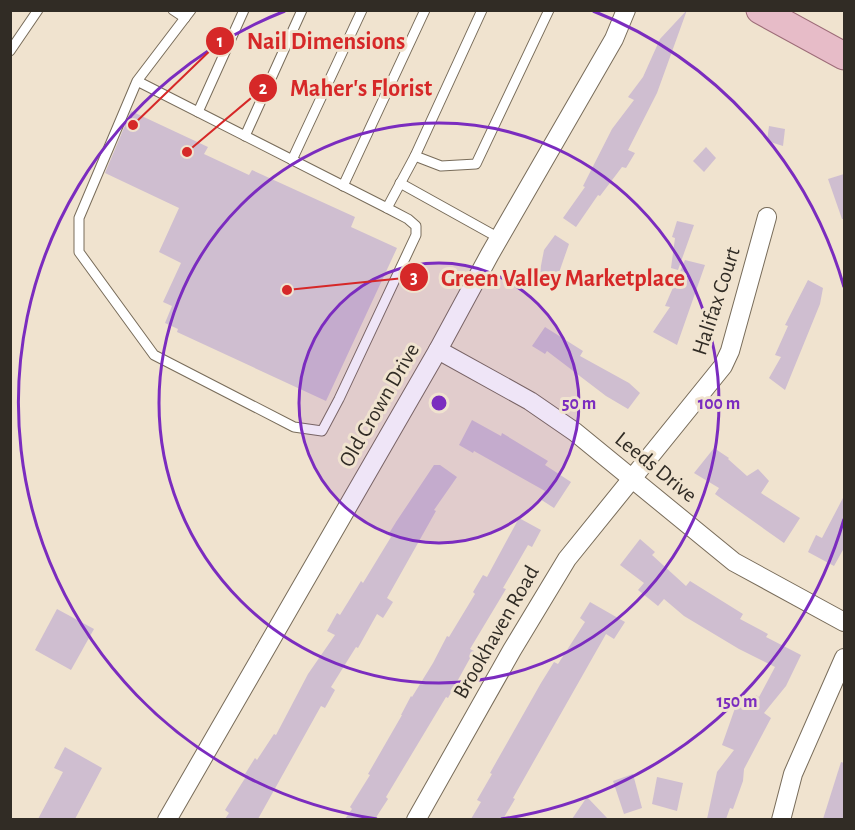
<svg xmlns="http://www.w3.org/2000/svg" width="855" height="830" viewBox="0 0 855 830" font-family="'Alegreya Sans',sans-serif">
	<rect width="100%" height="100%" fill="#f0e3cf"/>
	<!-- building -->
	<g fill="#cfbed0">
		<polygon points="687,10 657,93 628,150 635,153 626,168 622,167 600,196 598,195 576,227 563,218 585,187 583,186 612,129 634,100 628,97 643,77 660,39"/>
		<polygon points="131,111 208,147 204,154 249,175 252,170 355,217 351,227 397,248 326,401 177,332 178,329 165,323 172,306 163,302 181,263 159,252 179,208 105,173"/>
		<polygon points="769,126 785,129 783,146 767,141"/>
		<polygon points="706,147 716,158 704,172 693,161"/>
		<polygon points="844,174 844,219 842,219 828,179"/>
		<polygon points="677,221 694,225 678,270 671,268 675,238 672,237"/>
		<polygon points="555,235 569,244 555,284 539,276 544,250"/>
		<polygon points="685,260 705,265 677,345 653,332 670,307 665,306"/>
		<polygon points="808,280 823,288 820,304 785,390 769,378 781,357 775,355 788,326 785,325"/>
		<polygon points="545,327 583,351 580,356 629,383 640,393 628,409 606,396 547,351 545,354 532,346"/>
		<polygon points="472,420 501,436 502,433 548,461 545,465 571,482 554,508 540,499 545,491 474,451 473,453 459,445"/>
		<polygon points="714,448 729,458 728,459 747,476 758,469 769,481 761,493 800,518 784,543 715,494 719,488 694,473"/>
		<polygon points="434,465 440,465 457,477 434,510 436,511 387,598 393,602 383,618 377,614 358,648 356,647 331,687 335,690 325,708 321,706 258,819 225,819 229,813 225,810 247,775 245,774 255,758 257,760 274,734 276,735 308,674 335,635 327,631 337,613 340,615 361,581 363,583 391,537 388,535 396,522"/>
		<polygon points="844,496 844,548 834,566 808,552 816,535 822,538"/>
		<polygon points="519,518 541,530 532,547 528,545 503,588 506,589 470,649 474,651 448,698 446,697 386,797 388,799 375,819 345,819 352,809 350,807 370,775 368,774 402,715 401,715 411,696 412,697 433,663 447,636 449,637 475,594 473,592 483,575 487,577"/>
		<polygon points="640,539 655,552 652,555 686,586 690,581 743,614 740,619 768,634 766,637 801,655 786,686 764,713 771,718 744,769 743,781 733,809 730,808 726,819 707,819 717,772 734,750 722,745 740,694 753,699 756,695 759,697 775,667 739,649 684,616 664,599 658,606 638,590 644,583 620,565"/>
		<polygon points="590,602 625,622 614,639 606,634 513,798 515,799 503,819 471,819 481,802 477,800 492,774 490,773 541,683 554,662 558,664 585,622 580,618"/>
		<polygon points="57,609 94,629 71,670 35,650"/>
		<polygon points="65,747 102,768 75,819 38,819 63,772 54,768"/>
		<polygon points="841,762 844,763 844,819 823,819"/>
		<polygon points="633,774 642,808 624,814 613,781"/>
		<polygon points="657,777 683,783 677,811 652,804"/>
		<polygon points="587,797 608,819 572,819"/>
	</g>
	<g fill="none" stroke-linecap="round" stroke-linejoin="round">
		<!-- lane casing -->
		<g stroke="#786c5a" stroke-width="11">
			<g id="lane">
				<polyline points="173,10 185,18"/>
				<polyline points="10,51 38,10"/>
				<polyline points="137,81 387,208 408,219 416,226 416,235 339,399 322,431 294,427 154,355 79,252 79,218 137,81 191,10"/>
				<polyline points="198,112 244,10"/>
				<polyline points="245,136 302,10"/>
				<polyline points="415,156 482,10"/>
				<polyline points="292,160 362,10"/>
				<polyline points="400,183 499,238"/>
				<polyline points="343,186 425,10"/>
				<polyline points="387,208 415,156 441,166 476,164 549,10"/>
			</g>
		</g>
		<!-- street casing -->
		<g stroke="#786c5a" stroke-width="20">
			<g id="street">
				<polyline points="438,350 530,401 575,432 734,562 844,622"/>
				<polyline points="167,820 438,350 490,254 614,39 626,10"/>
				<polyline points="416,820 512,650 567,559 723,366 730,351 767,217"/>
				<polyline points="781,820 793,774 844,658"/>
			</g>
		</g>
		<!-- primary casing -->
		<g stroke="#9d6c78" stroke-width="29">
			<polyline id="primary" points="760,10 844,56"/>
		</g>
		<!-- lane -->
		<use href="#lane" stroke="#fff" stroke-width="9"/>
		<!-- street -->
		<use href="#street" stroke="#fff" stroke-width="18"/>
		<!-- primary -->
		<use href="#primary" stroke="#e7bcc8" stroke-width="27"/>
	</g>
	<!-- distance rings -->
	<circle cx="439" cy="403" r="140" fill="#7b2cbf" fill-opacity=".12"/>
	<g fill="none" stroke="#7b2cbf" stroke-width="3">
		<circle cx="439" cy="403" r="140"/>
		<circle cx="439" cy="403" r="280"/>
		<path d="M844 519A421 421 0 0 1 501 819M377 819A421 421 0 0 1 285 11M593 11A421 421 0 0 1 844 287"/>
	</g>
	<g text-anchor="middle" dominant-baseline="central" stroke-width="6" stroke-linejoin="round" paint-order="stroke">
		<!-- street labels -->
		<g font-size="22" fill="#312c25" stroke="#f0e3cf">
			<text transform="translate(716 301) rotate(-72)">Halifax Court</text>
			<text transform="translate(379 405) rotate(-60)">Old Crown Drive</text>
			<text transform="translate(656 467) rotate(39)">Leeds Drive</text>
			<text transform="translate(496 632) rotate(-60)">Brookhaven Road</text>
		</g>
	</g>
	<circle cx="439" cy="403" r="9" fill="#7b2cbf" stroke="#f0e3cf" stroke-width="3"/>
	<g font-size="18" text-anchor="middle" font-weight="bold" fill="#7b2cbf" stroke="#f0e3cf" stroke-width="6" stroke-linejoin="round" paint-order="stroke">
		<text x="579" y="409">50 m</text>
		<text x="719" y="409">100 m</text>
		<text x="737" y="707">150 m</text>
	</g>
	<!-- callouts -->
	<path fill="none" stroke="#d62828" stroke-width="2" d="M133 125L220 41M187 152L263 88M287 290L414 277"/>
	<g fill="#d62828" stroke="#f0e3cf" stroke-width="2">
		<circle cx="133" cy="125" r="6"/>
		<circle cx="187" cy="152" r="6"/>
		<circle cx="287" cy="290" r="6"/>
		<circle cx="220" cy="41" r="15"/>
		<circle cx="263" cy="88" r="15"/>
		<circle cx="414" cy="277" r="15"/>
	</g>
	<g font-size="18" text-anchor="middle" font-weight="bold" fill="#fff">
		<text x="220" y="47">1</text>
		<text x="263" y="94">2</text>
		<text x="414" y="283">3</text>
	</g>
	<g font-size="24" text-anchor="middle" font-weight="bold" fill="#d62828" stroke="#f0e3cf" stroke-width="6" stroke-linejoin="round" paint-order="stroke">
		<text x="326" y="49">Nail Dimensions</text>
		<text x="361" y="96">Maher's Florist</text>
		<text x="563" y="286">Green Valley Marketplace</text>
	</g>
	<!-- border -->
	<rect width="855" height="830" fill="none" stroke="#312c25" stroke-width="24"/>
</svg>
